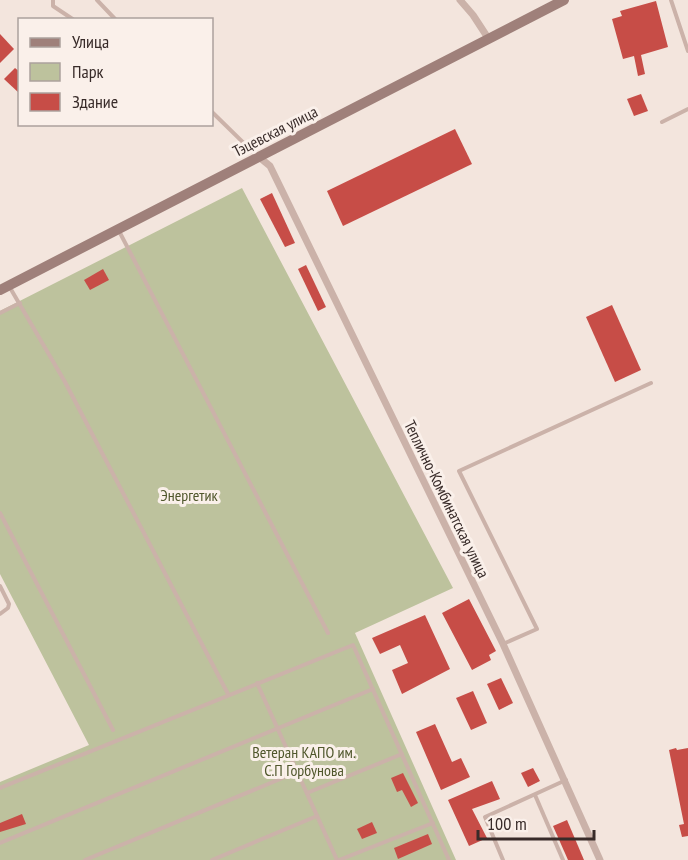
<svg xmlns="http://www.w3.org/2000/svg" width="688" height="860" viewBox="0 0 688 860" font-family="'PT Sans Narrow',sans-serif">
	<rect width="100%" height="100%" fill="#f3e5dd"/>
	<!-- green -->
	<polygon fill="#bdc29d" points="242,188 453,588 355,633 456,860 0,860 0,782 89,745 0,574 0,311"/>
	<!-- building -->
	<g fill="#c74d47">
		<polygon points="656,1 668,47 641,55 645,74 638,76 634,56 623,59 612,19 622,16 620,11"/>
		<polygon points="0,34 14,49 0,63"/>
		<polygon points="15,68 20,72 20,94 4,79"/>
		<polygon points="641,94 648,111 634,116 627,99"/>
		<polygon points="455,129 472,164 343,226 327,191"/>
		<polygon points="272,193 295,243 285,247 260,199"/>
		<polygon points="306,265 326,307 318,311 298,269"/>
		<polygon points="103,269 109,280 90,290 84,280"/>
		<polygon points="612,305 641,370 615,382 586,317"/>
		<polygon points="469,599 496,651 489,655 491,660 472,670 442,613"/>
		<polygon points="425,615 450,669 402,694 392,670 408,663 400,645 380,654 372,638"/>
		<polygon points="501,678 513,703 499,710 487,684"/>
		<polygon points="473,691 487,723 471,730 456,698"/>
		<polygon points="435,724 452,762 461,758 470,777 441,790 416,732"/>
		<polygon points="676,748 677,750 688,748 688,836 682,837 679,825 684,824 669,750"/>
		<polygon points="533,768 540,781 528,787 521,773"/>
		<polygon points="403,773 418,803 411,807 402,790 397,792 391,778"/>
		<polygon points="492,781 500,799 472,809 487,838 469,846 448,800"/>
		<polygon points="22,814 26,824 0,832 0,823"/>
		<polygon points="567,820 584,860 568,860 553,826"/>
		<polygon points="372,822 377,833 362,839 357,829"/>
		<polygon points="428,834 432,844 398,859 394,848"/>
	</g>
	<g fill="none" stroke-linecap="round" stroke-linejoin="round">
		<!-- lane -->
		<g stroke="#cbb2a9" stroke-width="4">
			<polyline points="53,0 53,6 74,20"/>
			<polyline points="97,0 116,20"/>
			<polyline points="671,0 688,51"/>
			<polyline points="212,112 258,157"/>
			<polyline points="662,122 688,109"/>
			<polyline points="119,231 328,633"/>
			<polyline points="9,286 65,382 228,694"/>
			<polyline points="0,313 20,303"/>
			<polyline points="0,513 113,730"/>
			<polyline points="0,586 9,604 8,608 0,614"/>
			<polyline points="503,644 537,629 459,471 651,383"/>
			<polyline points="257,683 337,860"/>
			<polyline points="0,788 353,645 449,860"/>
			<polyline points="307,793 402,754"/>
			<polyline points="535,795 563,860"/>
			<polyline points="0,843 373,689"/>
			<polyline points="85,860 297,772"/>
			<polyline points="212,860 317,816"/>
			<polyline points="339,860 433,823"/>
			<polyline points="503,860 485,817 566,780"/>
		</g>
		<!-- street -->
		<g stroke="#cbb2a9" stroke-width="7">
			<polyline points="460,0 473,15 488,38"/>
			<polyline points="259,157 270,166 503,644 600,860"/>
		</g>
		<!-- secondary -->
		<polyline stroke="#9f807a" stroke-width="10" points="0,290 564,0"/>
	</g>
	<g text-anchor="middle" dominant-baseline="central" stroke-width="6" stroke-linejoin="round" paint-order="stroke">
		<!-- street labels -->
		<g font-size="16" fill="#382b29" stroke="#faf0ea">
			<text transform="translate(275 131) rotate(-27)">Тэцевская улица</text>
			<text transform="translate(447 499) rotate(64)">Теплично-Комбинатская улица</text>
		</g>
		<!-- park labels -->
		<g font-size="16" fill="#50572c" stroke="#faf0ea">
			<text x="189" y="495">Энергетик</text>
			<text x="304" y="752">Ветеран КАПО им.<tspan x="304" dy="18">С.П Горбунова</tspan></text>
		</g>
	</g>
	<!-- legend -->
	<rect x="18" y="18" width="195" height="108" fill="#faf0ea" stroke="#aca19d" stroke-width="1.5"/>
	<rect x="30" y="38" width="30" height="9" fill="#9f807a" stroke="#aca19d" stroke-width="1.5"/>
	<text x="72" y="48" font-size="18" fill="#382b29">Улица</text>
	<rect x="30" y="63" width="30" height="18" fill="#bdc29d" stroke="#aca19d" stroke-width="1.5"/>
	<text x="72" y="78" font-size="18" fill="#382b29">Парк</text>
	<rect x="30" y="93" width="30" height="18" fill="#c74d47" stroke="#aca19d" stroke-width="1.5"/>
	<text x="72" y="108" font-size="18" fill="#382b29">Здание</text>
	<!-- scale -->
	<path d="M478 830v9h116v-9" fill="none" stroke="#382b29" stroke-width="3"/>
	<text x="487" y="830" font-size="18" fill="#382b29" stroke="#faf0ea" stroke-width="4.5" paint-order="stroke">100 m</text>
</svg>
